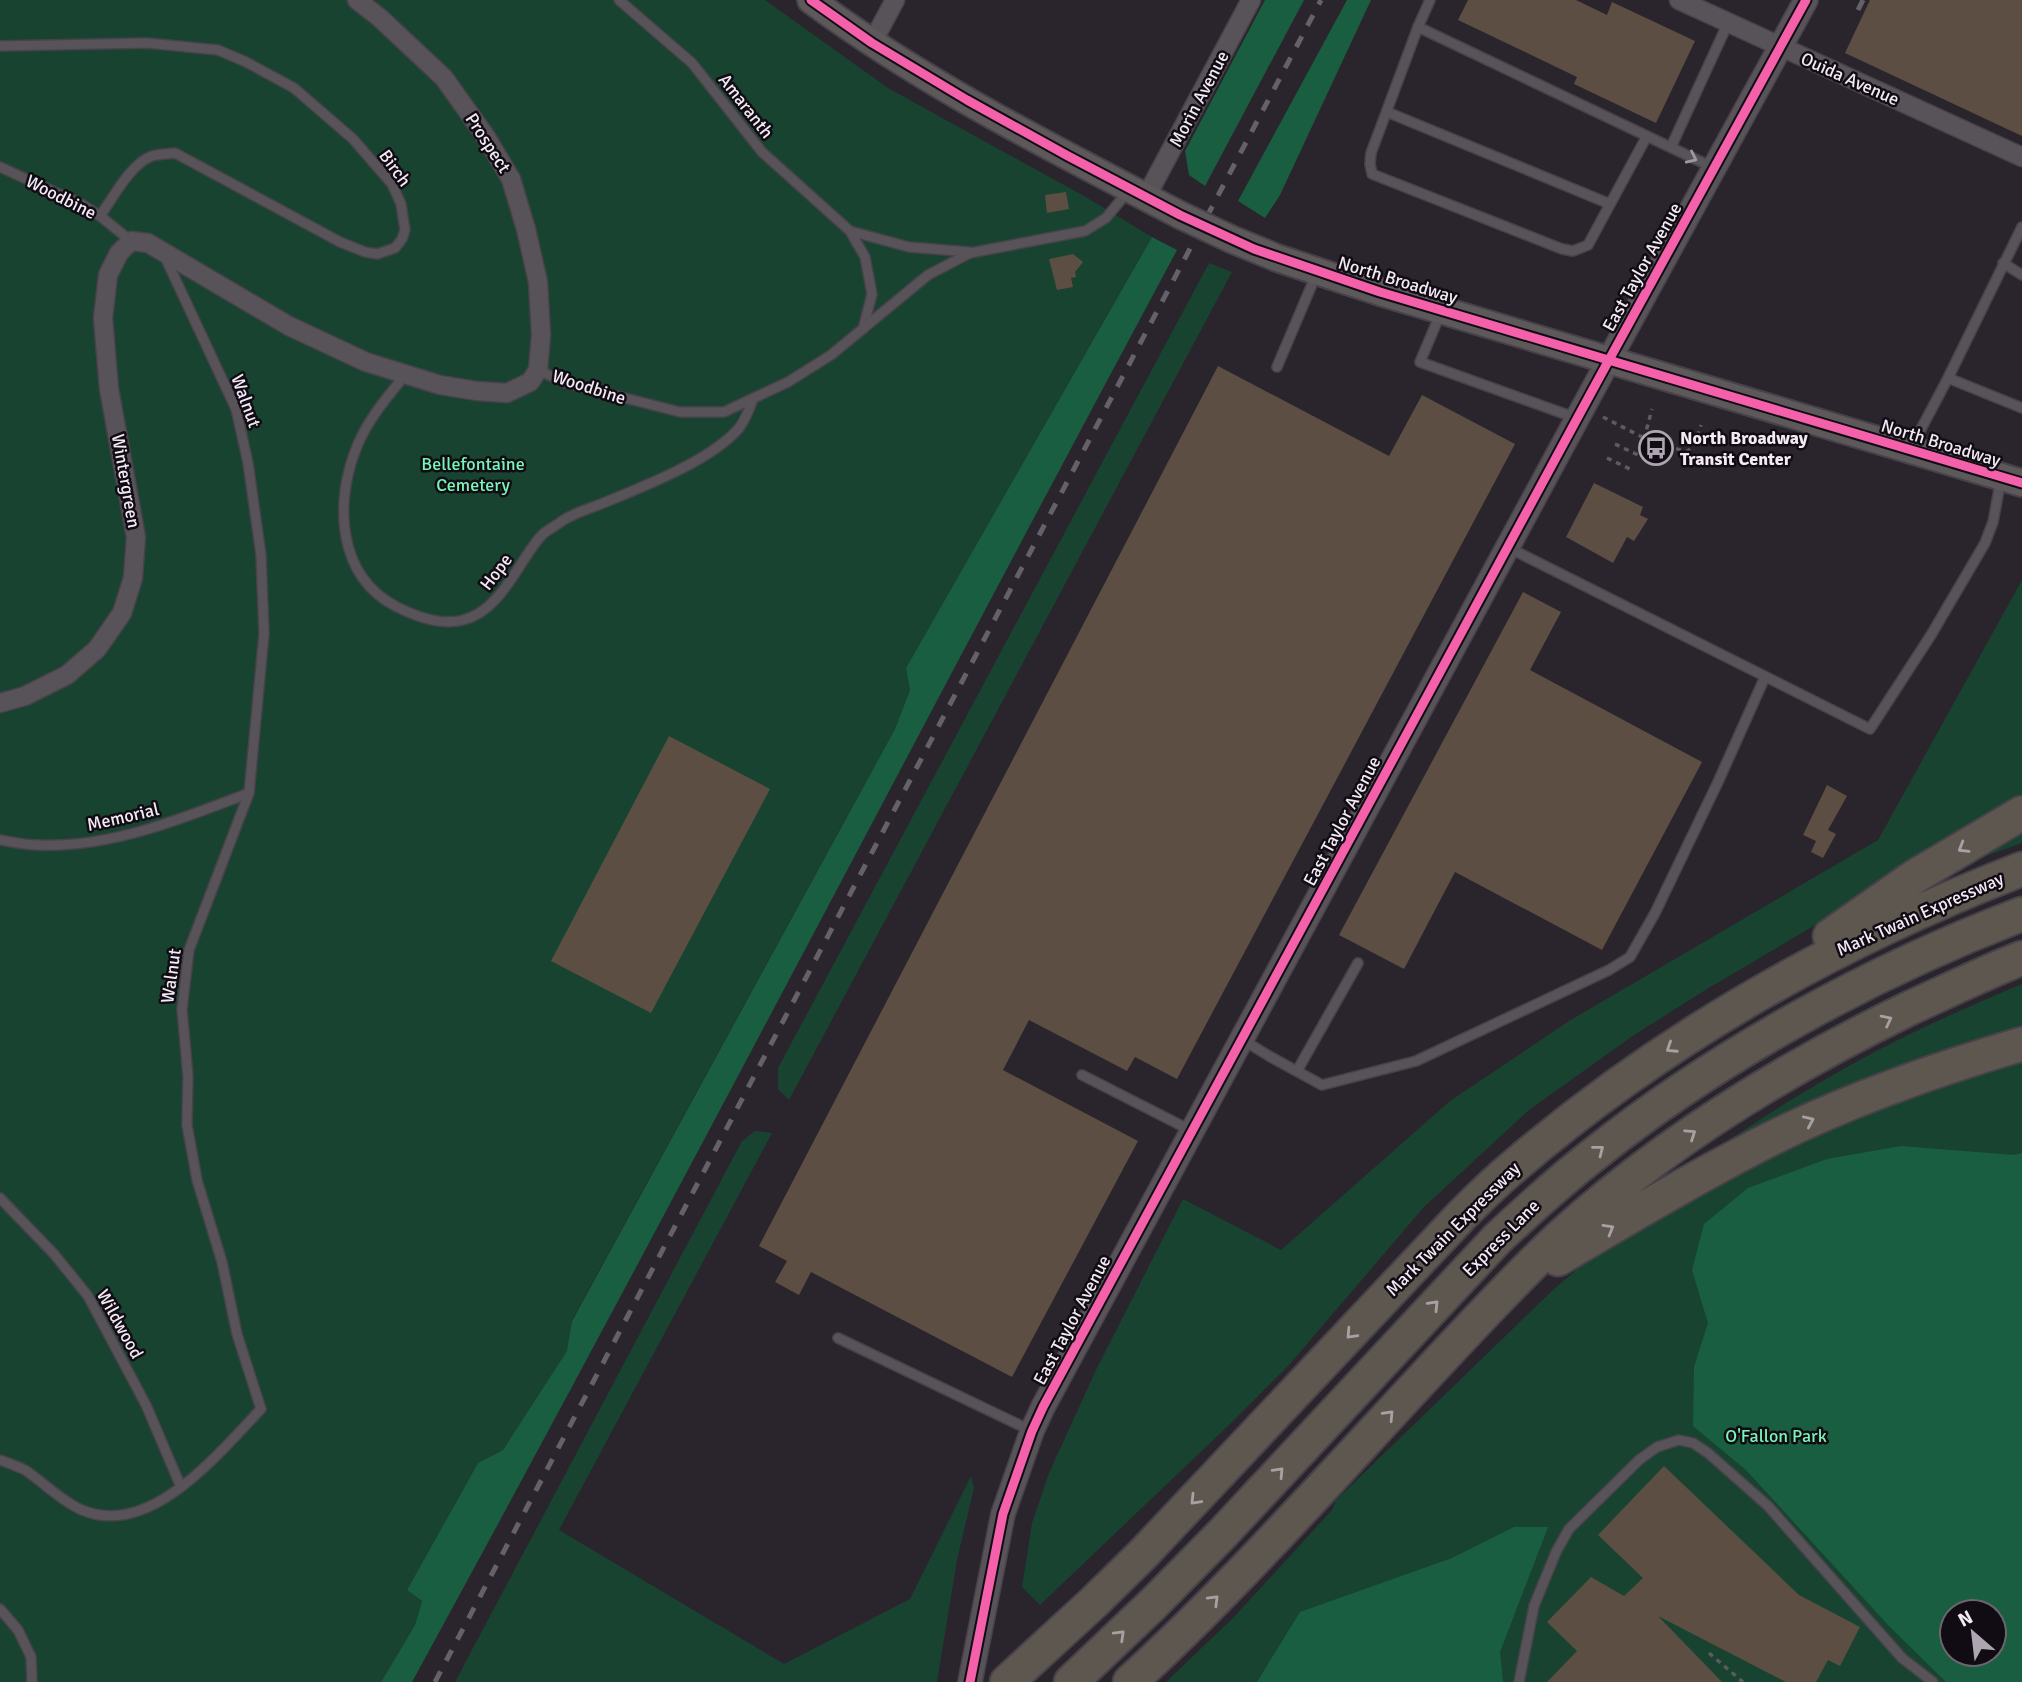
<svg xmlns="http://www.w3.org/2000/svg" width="2022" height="1682" viewBox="0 0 2022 1682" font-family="Signika,sans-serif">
	<rect width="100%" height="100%" fill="#2a242c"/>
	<!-- green -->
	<g fill="#184330" fill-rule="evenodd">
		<polygon points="0,0 765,0 888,88 1084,196 1152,237 906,668 910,690 895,729 572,1320 568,1351 503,1450 478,1463 407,1590 422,1601 415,1625 381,1682 0,1682"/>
		<polygon points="1209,263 1232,272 789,1100 778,1089 778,1068"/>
		<polygon points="2022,580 2022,803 1707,989 1634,1035 1529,1110 1424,1207 1289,1365 1229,1425 1040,1605 1022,1587 1032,1523 1049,1473 1096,1370 1183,1199 1281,1250 1450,1101 1569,1021 1878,840"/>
		<polygon points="2022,823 2022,843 1969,862"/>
		<path d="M2022,984v53l-348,140c52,-35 104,-71 159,-102 60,-35 124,-64 189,-91z"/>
		<path d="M2022,1054v628h-856l68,-65 98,-107 4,-10 219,-212 47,-40 152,-91zM1952,1612h42v42h-42z"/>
		<polygon points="755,1131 772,1133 559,1530 784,1664 910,1599 971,1476 974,1488 957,1560 937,1682 455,1682 742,1141"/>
	</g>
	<!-- forest -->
	<g fill="#1a5e41" fill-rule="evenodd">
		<polygon points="1265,0 1304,0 1205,186 1189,175 1185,151"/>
		<polygon points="1347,0 1371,0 1280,195 1265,218 1238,201"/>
		<path d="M1152,237l25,13c-256,477 -505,957 -765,1432h-31l34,-57 7,-24 -15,-11 71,-127 25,-13 64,-99 5,-30 323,-592 15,-39 -4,-22z"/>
		<path d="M1901,1146l113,9 8,-2v529h-76l-57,-56 -143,-156 -53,-44 1,-59 14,-44 -16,-53 12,-46 44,-36 79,-29zM1952,1612h42v42h-42z"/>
		<polygon points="1514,1527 1548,1527 1500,1652 1503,1682 1257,1682 1300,1612 1452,1558"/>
	</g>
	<!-- building -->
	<g fill="#5c4e42">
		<polygon points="1468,0 1576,0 1607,15 1612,2 1695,41 1656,123 1574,84 1577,77 1458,20"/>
		<polygon points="1870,0 2022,0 2022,136 1845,53"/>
		<polygon points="1066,192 1069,209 1047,213 1045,195"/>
		<polygon points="1073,254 1083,262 1075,272 1076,277 1071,278 1073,287 1057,290 1049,259"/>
		<polygon points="1218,366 1389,456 1422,395 1515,444 1177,1079 1135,1057 1127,1071 1029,1020 1003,1070 1138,1141 1012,1377 811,1272 799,1295 775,1282 787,1261 759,1246"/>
		<polygon points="1594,483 1643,507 1640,515 1648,519 1634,541 1627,537 1613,563 1566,537"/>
		<polygon points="1523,592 1561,612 1530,670 1702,762 1602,950 1455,872 1404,969 1339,935"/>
		<polygon points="669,736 770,789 651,1013 551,961"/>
		<polygon points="1827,785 1847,796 1828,830 1836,834 1823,858 1811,852 1816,841 1803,835"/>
		<polygon points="1664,1466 1799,1595 1860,1627 1840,1666 1828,1660 1816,1682 1786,1682 1658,1616 1722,1682 1547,1682 1577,1651 1547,1622 1591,1577 1624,1596 1643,1578 1598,1535"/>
	</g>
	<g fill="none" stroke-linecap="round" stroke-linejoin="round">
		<!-- service casing -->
		<g stroke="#474249" stroke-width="12">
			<g id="service">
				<polyline points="619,0 692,63 762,152 850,231 909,247 969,252"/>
				<polyline points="1430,0 1418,27 1371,153 1370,164 1372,174 1562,249 1573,251 1588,245 1647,136"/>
				<polyline points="1418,27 1714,168"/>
				<path d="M0,46l147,-3 71,7 28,12 48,26 59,51 39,45 9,20 4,26 -3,9 -7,9 -18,6 -12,-2 -25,-10 -165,-89c-7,1 -16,1 -23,3 -21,7 -39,42 -52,60"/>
				<polyline points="1387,112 1610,204"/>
				<polyline points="1671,147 1728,23"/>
				<polyline points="0,167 83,205 100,216 131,241"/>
				<polyline points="850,231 865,257 872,294 863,329"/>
				<polyline points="2003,263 2022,275"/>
				<polyline points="1441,312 1420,362 1576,418"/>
				<polyline points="1277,367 1316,275"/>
				<polyline points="538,370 566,383 680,412 724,412 788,382 831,355 928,275 970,253 1085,231 1106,218 1129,190"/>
				<path d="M406,374c-18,22 -37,44 -48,70 -24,56 -22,132 39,163 20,10 44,19 66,13 38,-9 55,-58 78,-84 5,-6 15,-10 21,-15 12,-8 26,-12 39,-17 41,-17 110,-43 138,-76 7,-9 10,-19 14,-29"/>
				<polyline points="1948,378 2022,408"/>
				<polyline points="1911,448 1948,378 2022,227"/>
				<polyline points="1509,548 1870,729 1931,635 1985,543 1993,522 2001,479"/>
				<path d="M0,840c12,2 25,5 38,5 73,3 143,-26 211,-52"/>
				<polyline points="1243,1040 1269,1056 1322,1085 1416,1061 1609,970 1630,957 1655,913 1718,782 1765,677"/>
				<polyline points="1297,1071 1358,963"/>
				<polyline points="1082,1075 1190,1130"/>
				<polyline points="0,1198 54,1254 88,1296 146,1405 181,1487"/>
				<polyline points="838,1338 1032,1431"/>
				<path d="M0,1460c8,3 17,6 25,10 18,12 36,31 57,40 68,29 137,-57 179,-101l-24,-75 -15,-72 -25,-82 -10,-55 1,-49 -6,-67 7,-59 60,-157 15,-159 -3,-79 -13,-92 -12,-54 -71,-152"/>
				<polyline points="0,1609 18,1630 31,1657 32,1682"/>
				<polyline points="1519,1682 1534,1606 1556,1552 1569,1529 1639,1460 1657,1447 1679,1440 1693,1443 1708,1453 1768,1506 1902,1658 1933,1682"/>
			</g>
		</g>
		<!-- minor casing -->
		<g stroke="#474249" stroke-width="21">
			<g id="minor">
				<polyline points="1679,0 2022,157"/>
				<polyline points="872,43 895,0"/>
				<polyline points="1146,197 1251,0"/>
				<polyline points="0,703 25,696 67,675 97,649 122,613 133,578 136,537 109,389 103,318 108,275 119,253 131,241 148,243 289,326 366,362 440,385 477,391 507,393 530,382 538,370 541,335 538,282 526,229 511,179 486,137 444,78 380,18 357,0"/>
			</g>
		</g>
		<!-- tertiary casing -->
		<g stroke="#474249" stroke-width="26">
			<polyline id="tertiary" points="970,1682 1003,1514 1032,1431 1043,1407 1592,391 1806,0"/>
		</g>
		<!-- secondary casing -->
		<g stroke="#474249" stroke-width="30">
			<g id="secondary">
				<path d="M811,0c115,85 243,149 369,215"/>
				<polyline points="1231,239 1277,258 1380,292 2022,483"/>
			</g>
		</g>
		<!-- motorway casing -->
		<g stroke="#474249" stroke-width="37">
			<g id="motorway">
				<polyline points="1830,936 1914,877 2022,813"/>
				<path d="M1558,1259c64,-38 129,-77 195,-111 85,-45 177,-77 269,-104"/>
				<path d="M1007,1682l87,-80 49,-48 319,-339c16,-16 32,-32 50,-47 150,-129 326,-228 510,-299"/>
				<path d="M1071,1682l83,-79 69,-70 274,-294c32,-30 65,-60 100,-87 123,-98 278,-182 425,-238"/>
				<path d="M1130,1682c106,-97 202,-206 300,-311 42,-45 84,-91 130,-134 103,-94 224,-168 350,-229 37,-17 74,-35 112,-50"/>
			</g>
		</g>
		<!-- path -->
		<g stroke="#5e5a5f" stroke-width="3.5" stroke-dasharray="5 5" stroke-linecap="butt">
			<polyline points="1603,417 1650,441 1684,451 1688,451 1695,442 1701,425"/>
			<polyline points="1644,439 1652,409"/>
			<polyline points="1615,444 1638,455"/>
			<polyline points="1607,458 1632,470"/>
			<polyline points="1709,1653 1743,1682"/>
		</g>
		<!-- service -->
		<use href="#service" stroke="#575359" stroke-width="9"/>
		<!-- minor -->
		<use href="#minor" stroke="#575359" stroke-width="18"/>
		<!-- tertiary -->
		<use href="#tertiary" stroke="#575359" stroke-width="23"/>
		<!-- secondary -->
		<use href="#secondary" stroke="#5d585a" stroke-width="26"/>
		<!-- motorway -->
		<use href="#motorway" stroke="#5e5750" stroke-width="33"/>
		<!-- rail -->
		<g stroke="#666168" stroke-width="5" stroke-dasharray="12 12" stroke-linecap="butt">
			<polyline points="1858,10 1863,0"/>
			<polyline points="435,1682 1321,0"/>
		</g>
		<!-- secondary-bridge casing -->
		<g stroke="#474249" stroke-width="30" stroke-linecap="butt">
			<polyline id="secondary-bridge" points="1180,215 1231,239"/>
		</g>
		<!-- secondary-bridge -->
		<use href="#secondary-bridge" stroke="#5d585a" stroke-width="26"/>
		<!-- cycleway casing -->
		<g stroke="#110c13" stroke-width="13">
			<g id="cycleway">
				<polyline points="811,0 872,43 967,100 1068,156 1180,215 1254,249 1380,292 2022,483"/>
				<polyline points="970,1682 1003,1514 1032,1431 1043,1407 1592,391 1806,0"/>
			</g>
		</g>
		<!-- cycleway -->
		<use href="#cycleway" stroke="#f560ab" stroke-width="9"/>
	</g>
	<!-- one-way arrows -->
	<defs><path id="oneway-chevron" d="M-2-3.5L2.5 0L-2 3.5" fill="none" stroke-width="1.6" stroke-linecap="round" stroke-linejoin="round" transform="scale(1.75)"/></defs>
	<use stroke="#9d979f" href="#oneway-chevron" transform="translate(1692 158) rotate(25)"/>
	<g stroke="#a8a0a2">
		<use href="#oneway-chevron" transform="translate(1963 848) rotate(149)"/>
		<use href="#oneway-chevron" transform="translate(1887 1020) rotate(-27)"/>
		<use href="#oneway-chevron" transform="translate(1671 1048) rotate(147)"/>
		<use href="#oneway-chevron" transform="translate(1809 1121) rotate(-24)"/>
		<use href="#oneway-chevron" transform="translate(1691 1134) rotate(-34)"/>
		<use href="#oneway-chevron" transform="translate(1599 1150) rotate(-38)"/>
		<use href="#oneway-chevron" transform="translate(1609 1229) rotate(-30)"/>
		<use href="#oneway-chevron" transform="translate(1434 1305) rotate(-46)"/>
		<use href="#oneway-chevron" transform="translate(1351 1334) rotate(133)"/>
		<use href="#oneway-chevron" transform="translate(1389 1415) rotate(-47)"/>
		<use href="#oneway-chevron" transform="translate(1279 1472) rotate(-47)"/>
		<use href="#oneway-chevron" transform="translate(1195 1500) rotate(134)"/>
		<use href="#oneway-chevron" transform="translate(1214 1600) rotate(-45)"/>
		<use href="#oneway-chevron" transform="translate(1120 1635) rotate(-44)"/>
	</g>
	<!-- icons -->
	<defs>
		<g id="bus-ring" transform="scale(1.75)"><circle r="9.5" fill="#110c13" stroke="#ada5af" stroke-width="1.5"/><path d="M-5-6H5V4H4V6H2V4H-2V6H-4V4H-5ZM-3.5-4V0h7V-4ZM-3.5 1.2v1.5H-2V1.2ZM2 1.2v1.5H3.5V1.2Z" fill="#ada5af"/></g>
	</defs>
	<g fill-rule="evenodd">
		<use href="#bus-ring" x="1656" y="448"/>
	</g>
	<g text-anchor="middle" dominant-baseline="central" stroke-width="5" stroke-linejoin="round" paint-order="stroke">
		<!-- street labels -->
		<g font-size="18" fill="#f3eaf5" stroke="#110c13">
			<text transform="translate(1850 79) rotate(24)">Ouida Avenue</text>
			<text transform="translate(1199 99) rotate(-62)">Morin Avenue</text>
			<text transform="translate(746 106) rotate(52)">Amaranth</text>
			<text transform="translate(488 143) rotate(57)">Prospect</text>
			<text transform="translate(395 168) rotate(54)">Birch</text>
			<text transform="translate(61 197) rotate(27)">Woodbine</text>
			<text transform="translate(1642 267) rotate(-61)">East Taylor Avenue</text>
			<text transform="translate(1398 280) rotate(17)">North Broadway</text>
			<text transform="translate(589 387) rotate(18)">Woodbine</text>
			<text transform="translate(246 401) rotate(70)">Walnut</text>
			<text transform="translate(1941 443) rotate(17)">North Broadway</text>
			<text transform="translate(126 481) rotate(80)">Wintergreen</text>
			<text transform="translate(496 572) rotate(-53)">Hope</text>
			<text transform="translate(123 817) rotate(-13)">Memorial</text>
			<text transform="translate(1342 821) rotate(-62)">East Taylor Avenue</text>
			<text transform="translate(1920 914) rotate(-24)">Mark Twain Expressway</text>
			<text transform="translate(171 976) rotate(-82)">Walnut</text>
			<text transform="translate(1453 1229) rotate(-45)">Mark Twain Expressway</text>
			<text transform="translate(1501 1238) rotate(-45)">Express Lane</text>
			<text transform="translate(1072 1320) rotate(-62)">East Taylor Avenue</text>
			<text transform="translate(120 1324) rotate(61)">Wildwood</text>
		</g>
		<!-- poi labels -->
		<g font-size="18" font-weight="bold" fill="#f3eaf5" stroke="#110c13" text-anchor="start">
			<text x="1680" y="438">North Broadway<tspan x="1680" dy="21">Transit Center</tspan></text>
		</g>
		<!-- park labels -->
		<g font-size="18" fill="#77f7b7" stroke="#110c13">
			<text x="473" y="464">Bellefontaine<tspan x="473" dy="21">Cemetery</tspan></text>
			<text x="1776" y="1436">O'Fallon Park</text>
		</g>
	</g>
	<!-- north arrow -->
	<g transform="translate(1973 1633) rotate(332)"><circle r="33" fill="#110c13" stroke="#6b656d" stroke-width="2"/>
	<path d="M0-5L12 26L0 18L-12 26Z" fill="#ada5af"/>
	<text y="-10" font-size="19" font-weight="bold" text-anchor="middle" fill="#f3eaf5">N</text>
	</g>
</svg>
